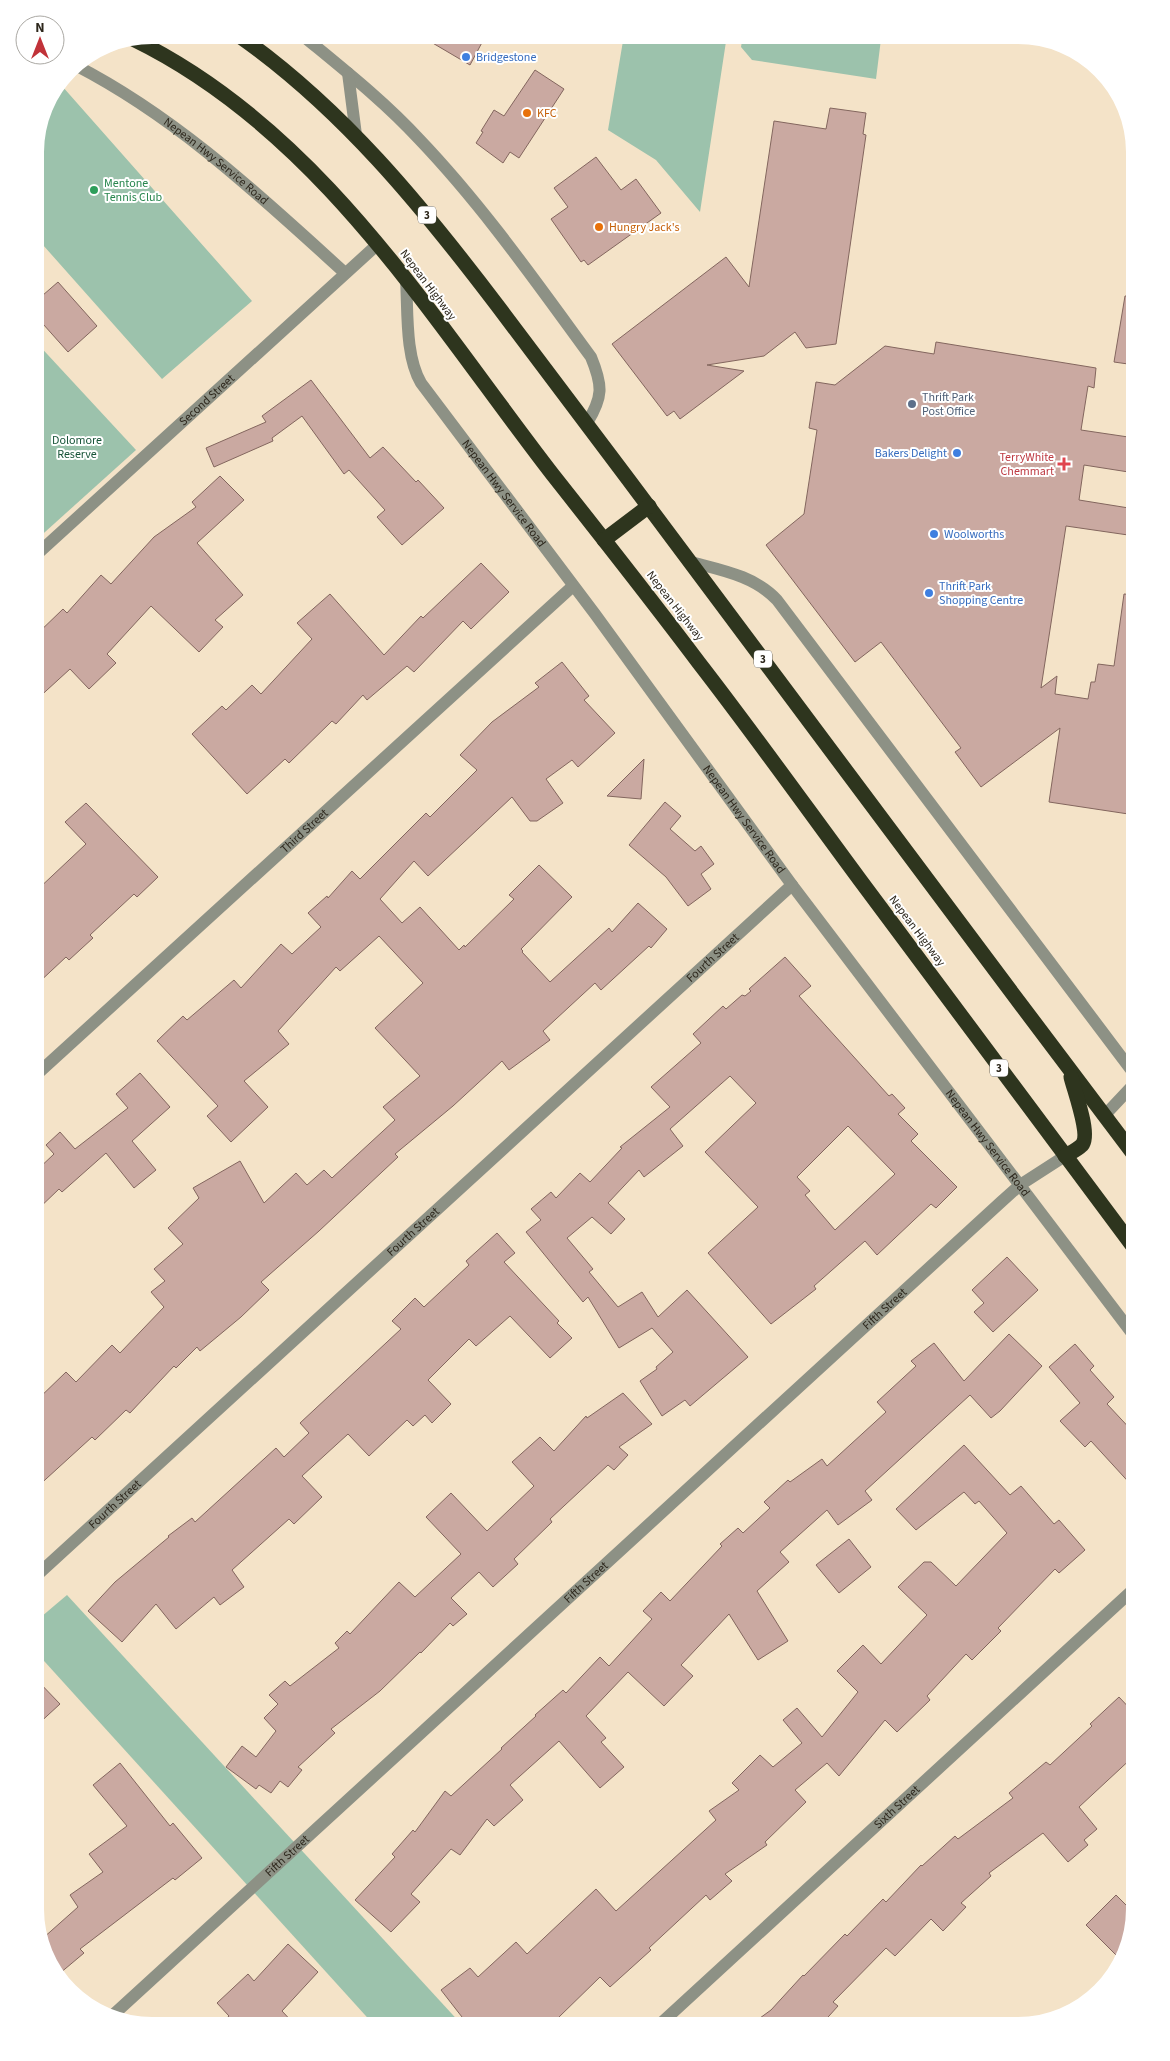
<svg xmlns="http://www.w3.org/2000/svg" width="1170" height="2061" viewBox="0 0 1170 2061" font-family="'Source Sans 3',sans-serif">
	<rect width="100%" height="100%" fill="#f4e3c8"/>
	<!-- green -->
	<g fill="#9cc2ac">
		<polygon points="624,35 727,35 700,212 656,160 608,130"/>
		<polygon points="743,35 860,35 881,39 876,79 752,60 741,47"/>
		<path d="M62,86l190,215 -90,78 -127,-143c0,-38 -6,-95 9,-129 4,-8 11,-15 18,-21z"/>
		<polygon points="35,341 136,450 35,541"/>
		<polygon points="67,1595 463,2026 375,2026 35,1651 35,1622"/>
	</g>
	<!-- building -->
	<g fill="#caa9a1" stroke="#83665e" fill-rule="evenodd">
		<polygon points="419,35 486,35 470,65"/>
		<polygon points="535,70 564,89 519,158 510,152 503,163 476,143 483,132 481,131 494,110 504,116"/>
		<polygon points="830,108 866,113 863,134 866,135 836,344 806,348 795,332 764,356 707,365 744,371 680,419 674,411 667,416 612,344 726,257 749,287 774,121 826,129"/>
		<polygon points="596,157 621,190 636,179 661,213 588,265 584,260 581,262 551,219 568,207 554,188"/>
		<polygon points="58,282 97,326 68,352 35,315 35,302"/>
		<polygon points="1125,296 1135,296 1135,365 1114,362"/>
		<polygon points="936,342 1096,368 1094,388 1088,386 1081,430 1135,438 1135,473 1084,465 1079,500 1135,509 1135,536 1066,526 1041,688 1057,676 1055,694 1088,699 1091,682 1095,682 1098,664 1114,666 1124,594 1135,595 1135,815 1049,802 1060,728 981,787 955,752 961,748 881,642 855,662 766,545 804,514 817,430 809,428 816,382 835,385 885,346 934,354"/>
		<polygon points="311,380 370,458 383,447 416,482 418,480 444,508 402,545 377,517 385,510 349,470 344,474 302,416 272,438 273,441 214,467 206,448 266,422 262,416"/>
		<polygon points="220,476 244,500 197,543 243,595 215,620 223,627 199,652 151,606 107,654 116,663 89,689 70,669 35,701 35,636 63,609 67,613 101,575 111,584 154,537 196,507 192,502"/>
		<polygon points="481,563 509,592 471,629 463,621 414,672 407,666 367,700 363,695 336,724 332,721 289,763 285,759 247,794 192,734 222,706 226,710 252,685 261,694 312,639 297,623 330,594 384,655 421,616 423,618"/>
		<polygon points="562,662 589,696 584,700 615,733 578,767 572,760 546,779 563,803 537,821 530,821 512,797 428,876 414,861 380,899 402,923 420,907 459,950 464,945 465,947 514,899 509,895 539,865 572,897 521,949 523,951 522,952 550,982 609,928 612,932 638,903 667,929 651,948 649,946 601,990 595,983 543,1031 550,1040 509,1070 502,1061 453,1106 395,1154 398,1157 319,1231 261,1282 269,1290 241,1317 200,1351 197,1347 176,1368 174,1366 130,1413 126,1410 95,1440 92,1437 35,1489 35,1402 66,1372 76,1382 112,1345 120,1353 164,1307 151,1292 165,1281 154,1269 183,1244 168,1228 199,1198 193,1188 240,1161 264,1203 296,1173 307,1185 324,1170 332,1178 395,1120 383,1107 420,1076 375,1028 423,983 379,936 340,971 336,967 278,1031 289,1044 244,1081 268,1107 231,1142 207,1116 218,1106 157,1041 183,1016 187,1020 234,980 241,988 281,944 292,954 321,927 308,913 327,896 328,898 352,871 360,879 426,813 430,817 477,770 460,755 492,722 539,687 535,683"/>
		<polygon points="644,759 641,799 607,796"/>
		<polygon points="665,802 681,816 670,829 695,851 701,846 714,864 701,874 711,889 688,906 666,877 629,845"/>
		<polygon points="86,803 158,877 137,897 134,894 90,935 93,938 69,960 66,957 35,986 35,892 86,844 65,822"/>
		<path d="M785,957l26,29 -12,10 90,100 3,-2 13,14 -7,6 20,20 -7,7 46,46 -21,21 -5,-4 -54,51 -12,-14 -51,45 2,3 -45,35 -63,-71 50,-46 -53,-55 51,-49 -26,-27 -60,53 13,17 -39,31 -5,-7 -31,33 17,16 -14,15 -19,-17 -25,21 26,31 -4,3 29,35 24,-15 16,25 29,-27 61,67 -58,49 -5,-6 -23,16 -22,-35 17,-12 -1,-2 17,-15 -21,-24 -33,20 -31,-51 -5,5 -57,-70 15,-12 -10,-11 20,-17 5,6 24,-25 10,9 32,-34 -2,-1 50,-40 -19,-20 50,-44 -8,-9 30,-28 3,3 16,-14 3,1 6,-5 -2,-2zM848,1126l47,48 -60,56 -30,-35 5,-4 -13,-14z"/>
		<polygon points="140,1073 170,1107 132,1141 156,1170 134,1188 106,1153 62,1192 59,1189 35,1212 35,1172 54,1154 46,1145 60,1132 75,1149 128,1108 116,1094"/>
		<polygon points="497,1233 515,1253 504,1262 559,1321 557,1323 572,1338 550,1358 510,1316 476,1346 469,1339 428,1380 451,1404 432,1423 425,1415 413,1426 407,1420 369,1456 348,1434 302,1476 322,1497 294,1524 289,1519 232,1570 244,1587 220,1605 214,1597 176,1629 156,1604 122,1642 88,1611 115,1582 169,1537 168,1536 192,1518 195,1522 276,1448 284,1457 309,1433 300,1423 401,1329 392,1321 415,1298 424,1307 469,1265 466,1261"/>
		<polygon points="1007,1257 1038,1290 993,1332 974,1312 984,1303 972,1290"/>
		<polygon points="1009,1334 1042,1366 1000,1411 991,1418 970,1395 865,1491 872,1500 838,1525 827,1510 780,1552 789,1562 757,1591 788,1641 758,1660 729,1614 681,1665 693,1676 664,1706 628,1672 586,1716 606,1738 601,1742 624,1767 600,1788 559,1741 510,1785 523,1800 494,1826 487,1819 460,1855 451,1849 411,1894 420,1902 391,1932 355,1900 395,1857 392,1854 413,1830 415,1832 445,1791 451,1796 502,1749 501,1748 536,1716 535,1715 563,1690 566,1693 600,1657 609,1666 652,1619 643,1611 661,1592 670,1601 722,1546 720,1544 738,1528 743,1533 770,1508 764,1502 788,1480 790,1482 822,1459 827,1466 886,1412 877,1402 916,1366 911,1361 934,1343 964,1381"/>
		<polygon points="1075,1344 1094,1366 1090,1370 1114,1397 1107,1404 1135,1434 1135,1489 1091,1441 1085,1447 1060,1421 1080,1403 1049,1367"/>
		<polygon points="623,1393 652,1424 619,1447 628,1455 614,1470 608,1465 550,1519 552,1522 514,1559 518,1564 493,1587 479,1572 451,1598 467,1614 453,1626 450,1623 421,1653 420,1652 380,1691 331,1729 335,1733 298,1767 302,1770 288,1787 280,1781 271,1793 259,1785 256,1789 226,1767 242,1746 256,1757 276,1731 264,1718 278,1704 269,1695 285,1681 290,1686 339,1648 335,1643 347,1631 350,1634 399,1582 415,1597 461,1554 426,1517 451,1493 487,1531 534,1486 512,1462 540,1437 554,1451 586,1416 587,1418"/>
		<polygon points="964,1445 1010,1495 1021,1486 1054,1524 1059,1520 1085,1550 1059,1573 1055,1569 998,1628 1001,1631 972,1660 966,1654 927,1696 930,1700 897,1732 885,1720 839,1776 827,1763 795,1790 806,1802 765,1842 767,1845 725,1874 732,1881 710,1900 706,1895 649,1948 651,1950 610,1987 600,1977 559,2017 567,2026 469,2026 441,1990 470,1968 478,1977 516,1942 527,1954 596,1889 616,1911 716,1820 709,1811 739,1790 732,1783 760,1755 773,1767 802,1743 783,1720 797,1708 822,1737 858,1692 837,1671 863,1645 881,1664 927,1615 898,1587 924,1562 931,1562 956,1586 1007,1533 979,1501 975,1504 964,1492 916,1530 896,1509"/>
		<polygon points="849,1539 871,1567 839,1593 816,1565"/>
		<polygon points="35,1678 60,1704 35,1727"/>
		<polygon points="1119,1697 1135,1714 1135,1755 1079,1807 1097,1829 1084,1840 1088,1845 1068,1862 1043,1833 989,1873 991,1876 961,1903 966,1907 943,1931 931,1919 895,1956 886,1948 833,2002 838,2006 820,2026 749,2026 771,2010 803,1975 804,1976 845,1934 847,1936 883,1899 886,1902 921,1865 922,1866 955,1836 958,1839 1013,1798 1009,1793 1046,1762 1050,1765 1092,1726 1090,1724"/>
		<polygon points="120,1763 170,1826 173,1823 202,1858 175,1880 173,1878 80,1949 84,1953 59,1974 47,1960 42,1939 78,1907 70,1895 103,1872 89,1854 127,1826 93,1785"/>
		<polygon points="1116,1895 1134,1913 1120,1959 1086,1925"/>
		<polygon points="288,1944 318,1972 282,2011 296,2026 218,2026 229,2016 217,2003 248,1974 254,1981"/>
	</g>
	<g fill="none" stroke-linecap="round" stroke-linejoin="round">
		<!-- street -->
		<g stroke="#8d9185" stroke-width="12">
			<path d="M302,35c40,33 82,66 117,104 64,67 117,143 172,218 12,29 12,40 -4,66"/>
			<path id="s1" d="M75,65c103,53 185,131 270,208"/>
			<polyline points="348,73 356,135"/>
			<path id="s2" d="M406,279c2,32 -1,77 15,104l174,231 197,271 343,452"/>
			<path id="s3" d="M35,556l343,-312"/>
			<path d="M691,562c30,8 64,14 86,38l358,475"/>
			<path id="s4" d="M35,1076l538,-490"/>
			<polyline points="1104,1116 1135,1083"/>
			<path id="s5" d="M35,1577l757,-692"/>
			<path id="s6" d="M113,2015l888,-813 19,-17 45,-29"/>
			<path id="s7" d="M658,2026l477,-438"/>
		</g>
		<!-- highway -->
		<g stroke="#2e351e" stroke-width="15">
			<path d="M238,35c104,73 183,170 259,270 44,58 88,116 131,174 168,226 337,452 507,677"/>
			<path d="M133,39c187,91 297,277 420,436 49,62 98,124 146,188 55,71 107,144 161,217 91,123 183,246 275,369"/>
			<polyline points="604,540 649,506"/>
			<path d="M1065,1156c5,-3 12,-6 17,-11 9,-10 -8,-55 -11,-68"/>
		</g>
	</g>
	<!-- markers -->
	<g fill="#3f7fe0" stroke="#fff" stroke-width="2">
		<circle cx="466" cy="57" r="5"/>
		<circle cx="957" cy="453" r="5"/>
		<circle cx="934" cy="534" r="5"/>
		<circle cx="929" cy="593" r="5"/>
	</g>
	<g fill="#e8710a" stroke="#fff" stroke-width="2">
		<circle cx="527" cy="113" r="5"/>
		<circle cx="599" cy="227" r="5"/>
	</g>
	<circle fill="#2e9e5b" stroke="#fff" stroke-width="2" cx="94" cy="190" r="5"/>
	<circle fill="#5c6f8a" stroke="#fff" stroke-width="2" cx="912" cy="404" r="5"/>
	<path fill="#e0444e" stroke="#fff" stroke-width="2" d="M1061.5 456.5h5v5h5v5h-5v5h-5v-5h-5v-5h5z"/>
	<g text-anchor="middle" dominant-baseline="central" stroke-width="4" stroke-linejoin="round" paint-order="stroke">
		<!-- shield labels -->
		<g fill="#fff" stroke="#6c6860" stroke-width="1">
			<rect x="418" y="206.5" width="18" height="17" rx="4"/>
			<rect x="754" y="650.5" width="18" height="17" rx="4"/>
			<rect x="990" y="1059.5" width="18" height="17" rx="4"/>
		</g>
		<g font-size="11" font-weight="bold" fill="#2d271c">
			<text x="427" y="215">3</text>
			<text x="763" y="659">3</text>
			<text x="999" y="1068">3</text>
		</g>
		<!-- shop labels -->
		<g font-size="12" fill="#366cbe" stroke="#fff" text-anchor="start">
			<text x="476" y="57">Bridgestone</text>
			<text x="947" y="453" text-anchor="end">Bakers Delight</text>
			<text x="944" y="534">Woolworths</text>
			<text x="939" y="586">Thrift Park<tspan x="939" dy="14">Shopping Centre</tspan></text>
		</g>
		<!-- food labels -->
		<g font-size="12" fill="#c56008" stroke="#fff" text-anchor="start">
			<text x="537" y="113">KFC</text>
			<text x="609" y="227">Hungry Jack's</text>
		</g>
		<!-- street labels -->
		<g font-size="12" fill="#2d271c" stroke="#fff">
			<text stroke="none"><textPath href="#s1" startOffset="171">Nepean Hwy Service Road</textPath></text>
			<text transform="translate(428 285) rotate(53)">Nepean Highway</text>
			<text stroke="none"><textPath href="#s3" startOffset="232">Second Street</textPath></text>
			<text stroke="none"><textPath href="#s2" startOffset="244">Nepean Hwy Service Road</textPath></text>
			<text transform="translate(675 606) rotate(52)">Nepean Highway</text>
			<text stroke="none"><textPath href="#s2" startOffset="649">Nepean Hwy Service Road</textPath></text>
			<text stroke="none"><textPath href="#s4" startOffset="364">Third Street</textPath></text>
			<text transform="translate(917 931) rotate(53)">Nepean Highway</text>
			<text stroke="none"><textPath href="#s5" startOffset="918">Fourth Street</textPath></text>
			<text stroke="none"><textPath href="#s2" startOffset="1054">Nepean Hwy Service Road</textPath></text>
			<text stroke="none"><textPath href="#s5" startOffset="512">Fourth Street</textPath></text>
			<text stroke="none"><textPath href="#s6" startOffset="1046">Fifth Street</textPath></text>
			<text stroke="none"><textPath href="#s5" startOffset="108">Fourth Street</textPath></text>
			<text stroke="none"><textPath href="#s6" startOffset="641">Fifth Street</textPath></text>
			<text stroke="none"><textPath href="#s7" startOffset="324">Sixth Street</textPath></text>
			<text stroke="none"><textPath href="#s6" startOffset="236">Fifth Street</textPath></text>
		</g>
		<!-- leisure labels -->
		<g font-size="12" fill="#27864d" stroke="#fff" text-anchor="start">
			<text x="104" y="183">Mentone<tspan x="104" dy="14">Tennis Club</tspan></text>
		</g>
		<!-- service labels -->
		<g font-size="12" fill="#4e5e75" stroke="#fff" text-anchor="start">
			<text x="922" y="397">Thrift Park<tspan x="922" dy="14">Post Office</tspan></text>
		</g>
		<!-- park labels -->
		<g font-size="12" fill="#175438" stroke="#fff">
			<text x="77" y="440">Dolomore<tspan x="77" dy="14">Reserve</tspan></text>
		</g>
		<!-- health labels -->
		<g font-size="12" fill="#be3a42" stroke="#fff" text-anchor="end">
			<text x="1054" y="457">TerryWhite<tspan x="1054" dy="14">Chemmart</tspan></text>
		</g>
	</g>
	<!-- crop -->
	<path d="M0 0H1170V2061H0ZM152 44H1018A108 108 0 0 1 1126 152V1909A108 108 0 0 1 1018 2017H152A108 108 0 0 1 44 1909V152A108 108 0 0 1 152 44Z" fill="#fff" fill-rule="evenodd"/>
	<!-- north arrow -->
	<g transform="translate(40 40)"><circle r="24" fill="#ffffff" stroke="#aba9a4"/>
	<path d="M0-4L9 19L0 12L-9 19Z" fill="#c13239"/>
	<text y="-8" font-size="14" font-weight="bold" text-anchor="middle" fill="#2d271c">N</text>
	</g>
</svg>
